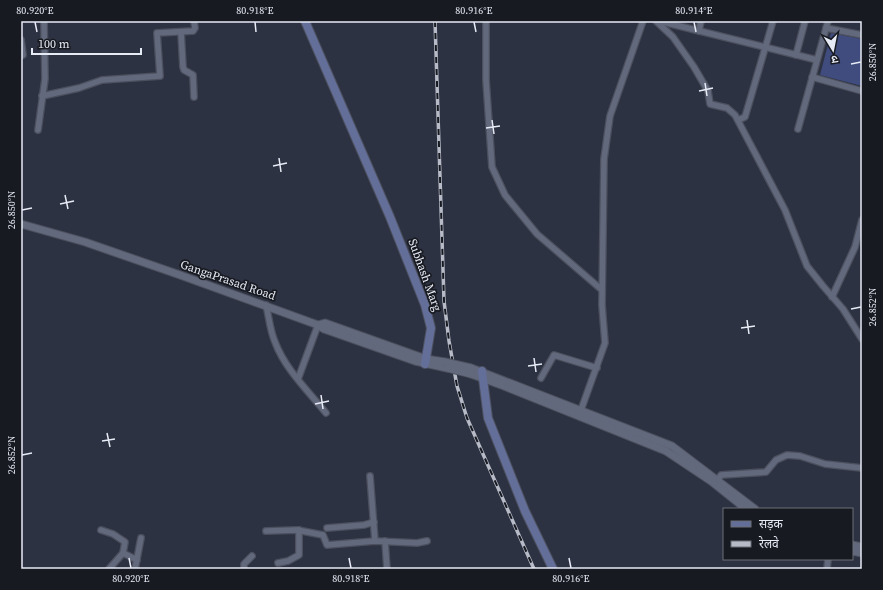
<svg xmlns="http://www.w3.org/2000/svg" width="883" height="590" viewBox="0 0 883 590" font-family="'Source Serif 4','Noto Sans Devanagari',serif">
	<rect width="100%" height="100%" fill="#2d3242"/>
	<!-- green -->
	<polygon fill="#3f4c7d" points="831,33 862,39 862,86 820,75"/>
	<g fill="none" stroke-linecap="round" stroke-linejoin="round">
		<!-- minor casing -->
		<g stroke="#4c505e" stroke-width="8">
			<g id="minor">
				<polyline points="486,21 486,80 492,167 505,195 537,234 602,290"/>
				<polyline points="656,21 673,37 694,67 708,91 710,104 727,108 735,115 785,210 807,266 823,286 843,309 862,339"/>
				<polyline points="659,21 817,60"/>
				<polyline points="826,28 862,35"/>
				<polyline points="699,31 701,21"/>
				<polyline points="181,32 183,67 184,70 193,75 194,97"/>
				<polyline points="21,40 23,55 21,56"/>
				<polyline points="796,55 805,21"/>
				<polyline points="812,77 862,91"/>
				<polyline points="42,96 79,88 102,80 160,76 157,33 193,31 195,28 194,21"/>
				<polyline points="738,120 745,117 773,21"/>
				<polyline points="798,129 828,21"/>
				<polyline points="38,130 45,79 44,21"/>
				<polyline points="832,297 855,247 862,220"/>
				<path d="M266,305c3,12 4,26 9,37 10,27 33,49 51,71"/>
				<polyline points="541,378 554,355 597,368"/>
				<polyline points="298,379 318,325"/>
				<polyline points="581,410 605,343 602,305 604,159 610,116 643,21"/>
				<polyline points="370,476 375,541"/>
				<polyline points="718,480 721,475 766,472 776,460 787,455 800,456 825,464 862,468"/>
				<polyline points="327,528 364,525 374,522"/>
				<polyline points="101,530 113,534 125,542 123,553 109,569"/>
				<polyline points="266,531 297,530 323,535 327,545 375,541 417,543 427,541"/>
				<polyline points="385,541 387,569"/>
				<polyline points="123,553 137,560"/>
				<polyline points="278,563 288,561 299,555 299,530"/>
				<polyline points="135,569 141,538"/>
				<polyline points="244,569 244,564 252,556"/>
				<polyline points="827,569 828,559"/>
			</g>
		</g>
		<!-- tertiary casing -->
		<g stroke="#4c505e" stroke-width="9">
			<g id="tertiary">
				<polyline points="21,224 85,242 180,275 318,325 324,329 415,361 447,368"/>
				<polyline points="318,325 325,323 426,359 445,362"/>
				<polyline points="471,368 672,446 755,509"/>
				<polyline points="471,374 504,386 666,451 711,481 746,509"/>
				<polyline points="852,545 862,547"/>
				<polyline points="852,551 862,553"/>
			</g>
		</g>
		<!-- secondary casing -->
		<g stroke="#4c505e" stroke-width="10">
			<g id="secondary">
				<polyline points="305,21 390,217 425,305 431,328 425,364"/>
				<polyline points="482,371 488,418 525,511 553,569"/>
			</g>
		</g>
		<!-- minor -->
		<use href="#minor" stroke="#63697c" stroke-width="5.5"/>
		<!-- tertiary -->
		<use href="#tertiary" stroke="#63697c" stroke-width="7"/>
		<!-- secondary -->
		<use href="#secondary" stroke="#636e99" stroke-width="8"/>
		<!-- rail casing -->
		<g stroke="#b6bbc7" stroke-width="3.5">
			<polyline id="rail" points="435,21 444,301 449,341 457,386 467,418 534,569"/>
		</g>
		<!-- rail -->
		<use href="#rail" stroke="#181a21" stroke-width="2" stroke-dasharray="6" stroke-linecap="butt"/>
		<!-- tertiary-bridge casing -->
		<g stroke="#4c505e" stroke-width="9" stroke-linecap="butt">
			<g id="tertiary-bridge">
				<polyline points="445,362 471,368"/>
				<polyline points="447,368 471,374"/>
			</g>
		</g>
		<!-- tertiary-bridge -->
		<use href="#tertiary-bridge" stroke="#63697c" stroke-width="7"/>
	</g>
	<!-- ticks -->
	<path fill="none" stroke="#e7ebf6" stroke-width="1.5" d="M35,22l2,10M255,22l1,10M474,22l2,10M694,22l2,10M851,64l10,-2M705,83l2,13M699,91l14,-3M492,120l2,14M486,128l14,-2M279,158l2,14M273,166l14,-3M65,195l3,14M60,204l14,-3M22,210l10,-2M851,309l10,-2M747,320l2,14M741,328l14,-2M534,358l2,14M528,366l14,-2M321,395l2,14M315,404l14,-3M107,433l3,14M102,441l13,-2M22,455l10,-2M129,558l2,10M349,558l2,10M569,558l2,10"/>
	<g text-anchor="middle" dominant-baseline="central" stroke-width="3.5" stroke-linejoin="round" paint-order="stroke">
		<!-- street labels -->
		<g font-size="12" fill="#e7ebf6" stroke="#181a21">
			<text transform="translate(425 275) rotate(70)">Subhash Marg</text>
			<text transform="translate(228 280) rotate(19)">GangaPrasad Road</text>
		</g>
	</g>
	<!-- border -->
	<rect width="883" height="590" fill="none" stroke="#181a21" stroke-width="44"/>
	<!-- legend -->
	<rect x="723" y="508" width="130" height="52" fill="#181a21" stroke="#6b6e76"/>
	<rect x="731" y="521" width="20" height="6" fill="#636e99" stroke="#6b6e76"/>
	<text x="759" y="528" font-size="12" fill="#e7ebf6">सड़क</text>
	<rect x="731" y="541" width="20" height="6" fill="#b6bbc7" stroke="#6b6e76"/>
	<text x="759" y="548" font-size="12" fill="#e7ebf6">रेलवे</text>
	<!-- north arrow -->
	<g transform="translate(833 50) rotate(170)" stroke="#181a21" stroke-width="3" paint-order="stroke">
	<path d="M0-3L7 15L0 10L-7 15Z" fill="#e7ebf6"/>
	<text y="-6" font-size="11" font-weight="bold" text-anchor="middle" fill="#e7ebf6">उ</text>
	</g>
	<!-- scale -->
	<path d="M32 48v6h109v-6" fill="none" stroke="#e7ebf6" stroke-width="2"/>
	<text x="38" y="48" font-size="12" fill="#e7ebf6" stroke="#181a21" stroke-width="3" paint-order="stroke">100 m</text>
	<rect x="22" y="22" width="839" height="546" fill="none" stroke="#e7ebf6" stroke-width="1.5"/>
	<g font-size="10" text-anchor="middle" fill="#e7ebf6">
		<text x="35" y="14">80.920°E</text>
		<text x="255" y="14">80.918°E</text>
		<text x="474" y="14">80.916°E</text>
		<text x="694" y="14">80.914°E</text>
		<text transform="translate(872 62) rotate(-90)" y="4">26.850°N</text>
		<text transform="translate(11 210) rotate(-90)" y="4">26.850°N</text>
		<text transform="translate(872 307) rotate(-90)" y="4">26.852°N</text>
		<text transform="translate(11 455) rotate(-90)" y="4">26.852°N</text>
		<text x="131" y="582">80.920°E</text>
		<text x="351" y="582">80.918°E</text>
		<text x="571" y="582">80.916°E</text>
	</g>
</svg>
